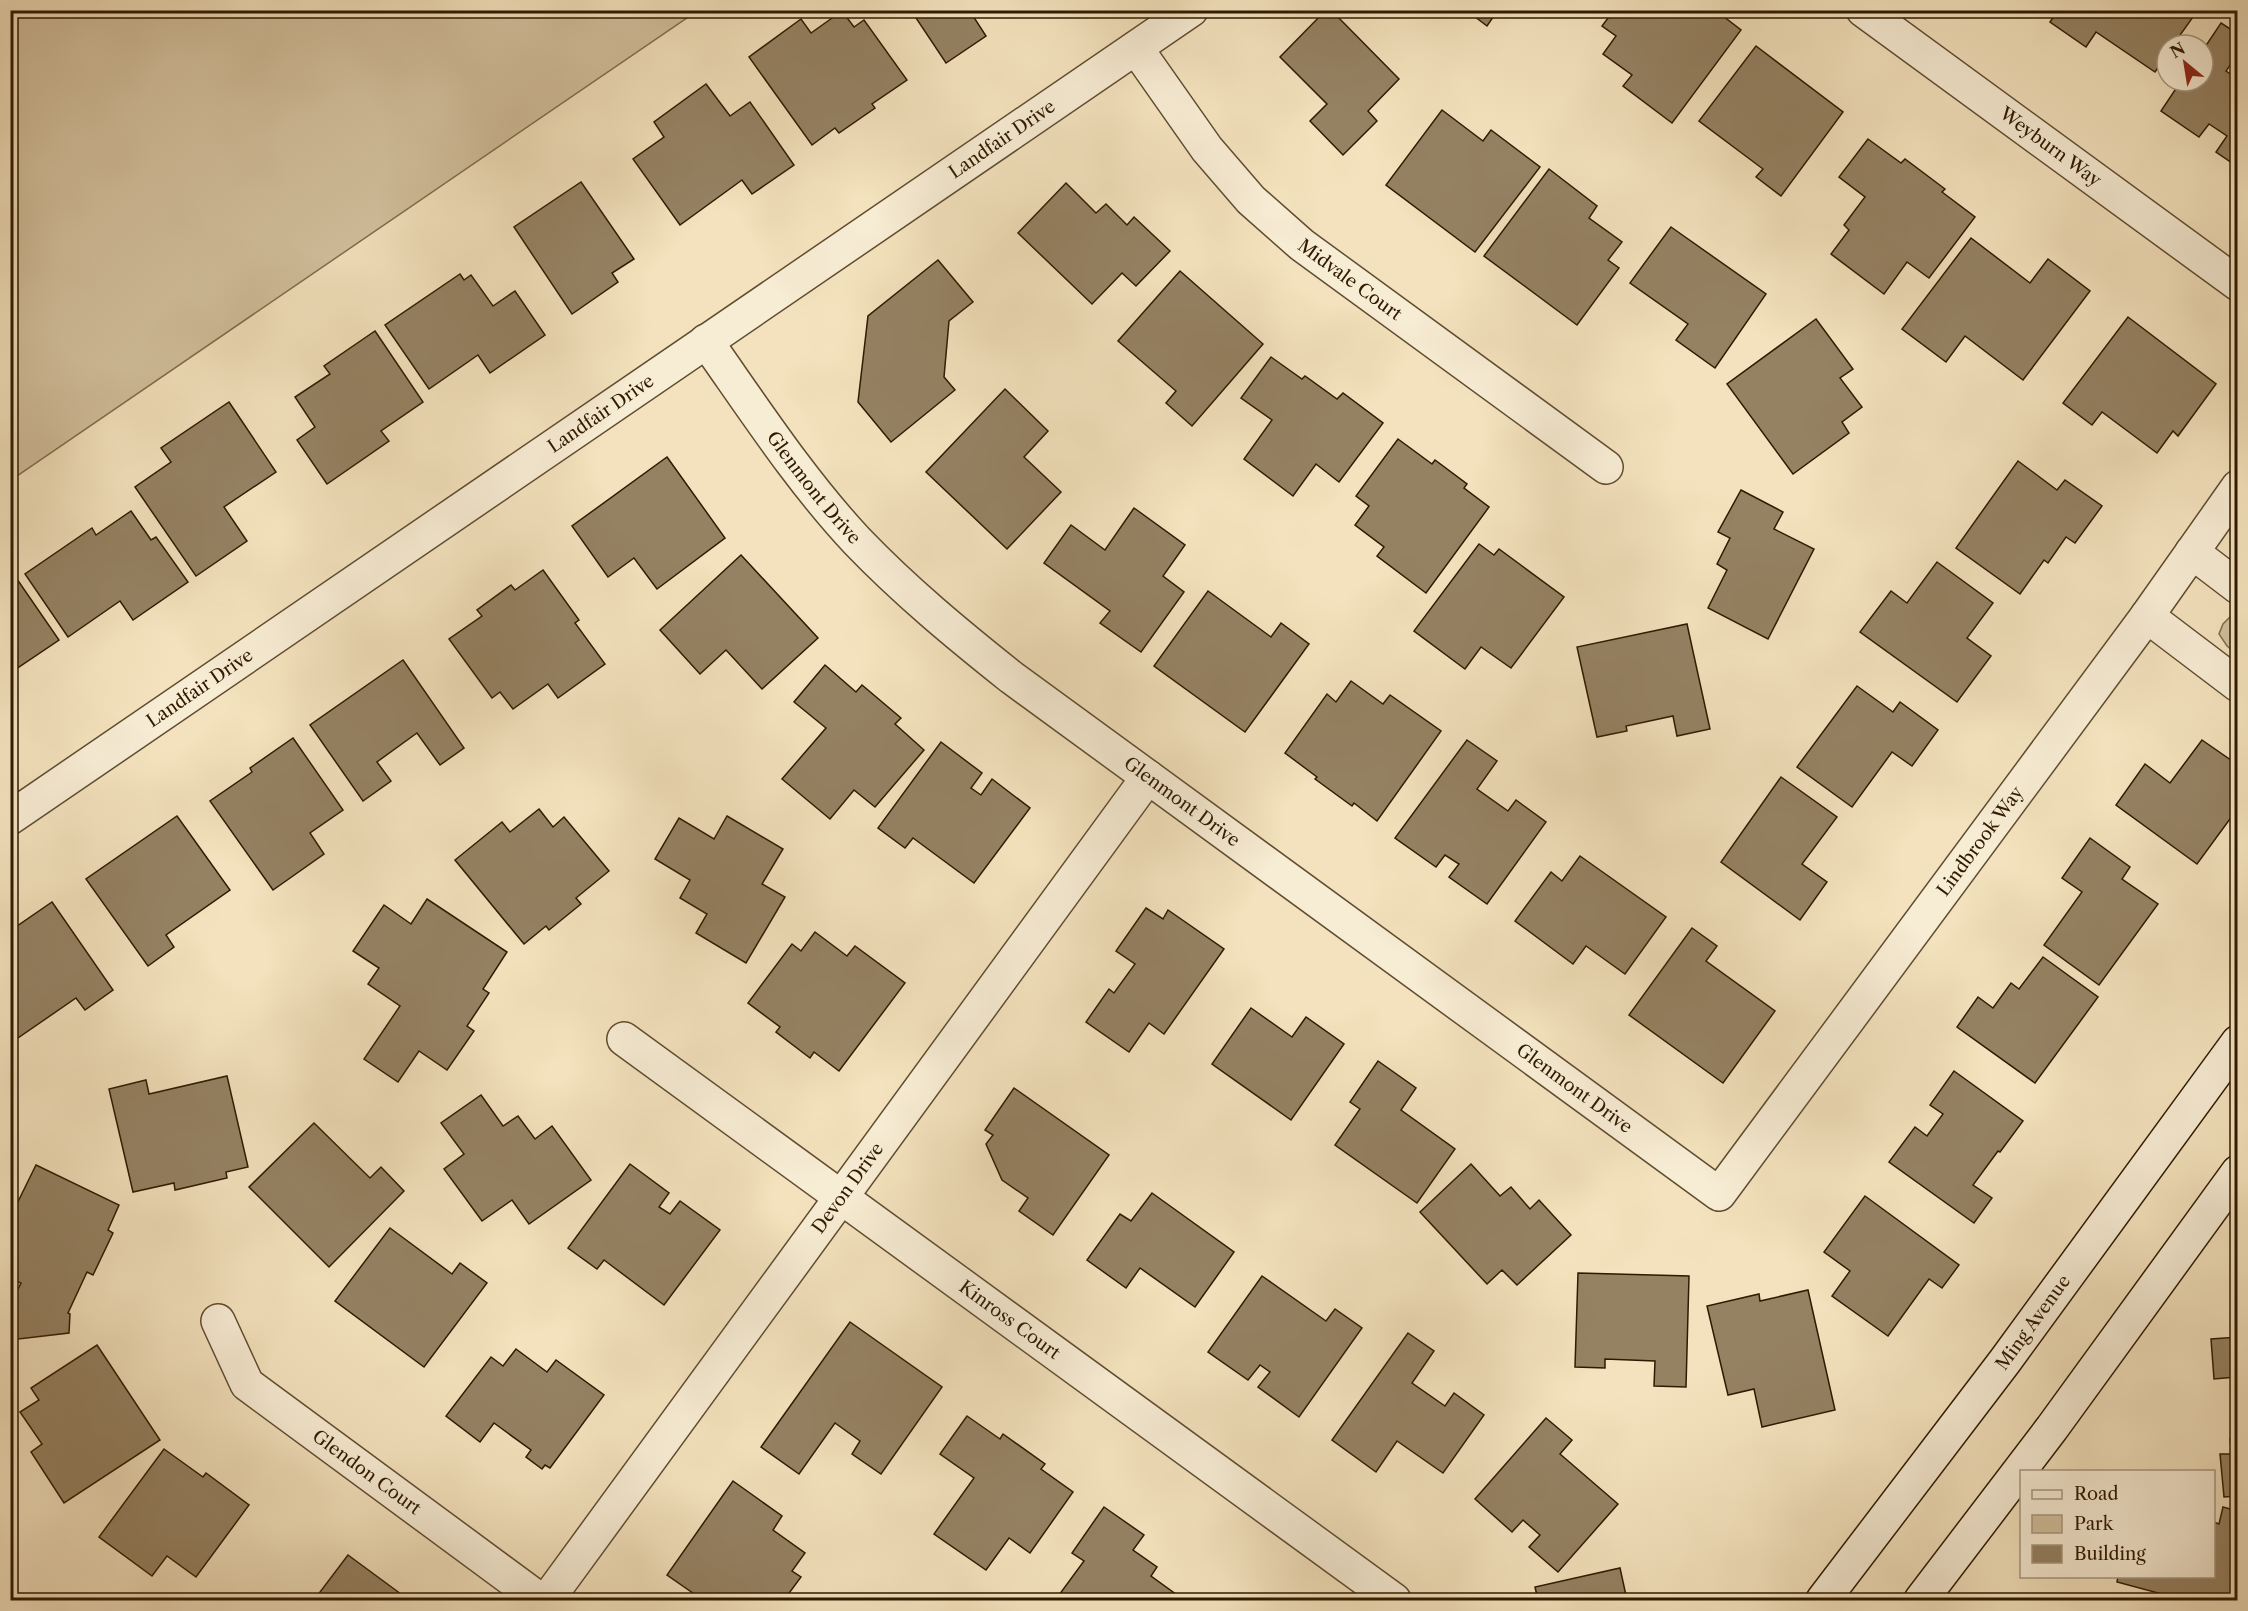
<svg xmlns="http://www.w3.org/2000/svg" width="2248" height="1611" viewBox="0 0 2248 1611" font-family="'Libre Caslon Text',serif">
	<rect width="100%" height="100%" fill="#f3e2bd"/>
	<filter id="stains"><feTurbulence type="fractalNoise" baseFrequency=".00333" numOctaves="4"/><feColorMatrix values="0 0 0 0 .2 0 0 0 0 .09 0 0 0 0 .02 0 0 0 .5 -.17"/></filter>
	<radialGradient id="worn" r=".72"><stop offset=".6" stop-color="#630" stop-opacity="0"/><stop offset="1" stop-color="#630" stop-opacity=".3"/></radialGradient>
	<!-- green -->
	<g fill="#d2c09d" stroke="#806d4f" stroke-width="1.5">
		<polygon points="11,10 697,10 697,11 11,480"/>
		<polygon points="2231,616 2237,616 2237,654 2227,646 2219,634 2223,624"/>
	</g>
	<!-- building -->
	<g fill="#958263" stroke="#2f1a01" stroke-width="1.5">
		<polygon points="926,10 981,10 973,16 986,36 946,63 916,18"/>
		<polygon points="1326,10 1331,10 1399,79 1368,111 1377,121 1343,155 1310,121 1327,104 1280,57"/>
		<polygon points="1466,10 1498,10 1487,26"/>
		<polygon points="1614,10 1715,10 1741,30 1672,123 1623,86 1632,75 1603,54 1616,36 1602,26"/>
		<polygon points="2058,10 2183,10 2193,17 2173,45 2167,45 2167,54 2155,72 2096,32 2086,47 2050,22"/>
		<polygon points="842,11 854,27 864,20 907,80 872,104 875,108 839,133 835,128 812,145 749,57 801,19 811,33"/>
		<polygon points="2221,23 2238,34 2238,54 2226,71 2238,79 2238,167 2216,152 2227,136 2209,124 2199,137 2161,111 2181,81 2203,81 2203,50"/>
		<polygon points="1756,46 1843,112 1781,196 1756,177 1763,169 1699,121"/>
		<polygon points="706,84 730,116 750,102 794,165 752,194 742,180 680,225 633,159 664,137 654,122"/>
		<polygon points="1442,110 1483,141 1491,130 1540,167 1475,252 1386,185"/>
		<polygon points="1868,139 1901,163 1905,159 1945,189 1942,192 1975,217 1929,278 1907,262 1884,294 1831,254 1849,230 1844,225 1865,197 1839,177"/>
		<polygon points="1549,169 1597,206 1589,218 1622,242 1608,260 1619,268 1577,325 1484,256"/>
		<polygon points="581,182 634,259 612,273 618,282 572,314 514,227"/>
		<polygon points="1066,183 1096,213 1106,204 1127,225 1134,217 1170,251 1136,286 1122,273 1092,304 1018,233"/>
		<polygon points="1671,227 1766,294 1715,368 1676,340 1688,324 1630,283"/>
		<polygon points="1971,238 2030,283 2048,259 2090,291 2023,380 1965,336 1946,362 1902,329"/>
		<polygon points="938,260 973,302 949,321 944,377 955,390 891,442 858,402 868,316"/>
		<polygon points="1180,271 1263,344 1192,426 1166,403 1176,391 1118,341"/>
		<polygon points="460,274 464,280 471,275 493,306 515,291 545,335 490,373 478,355 429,389 385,325"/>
		<polygon points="2128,317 2216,384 2178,436 2173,431 2157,453 2102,412 2092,425 2063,403"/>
		<polygon points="1816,319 1853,369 1840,378 1862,407 1842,422 1849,433 1793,474 1727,384"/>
		<polygon points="375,331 423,402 381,431 389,441 327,484 297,440 315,427 295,397 330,374 324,366"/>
		<polygon points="1271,357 1302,379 1305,376 1337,399 1343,393 1383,423 1339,482 1316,464 1293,496 1244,459 1272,420 1241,398"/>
		<polygon points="1005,389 1048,431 1024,457 1061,492 1007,549 926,472"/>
		<polygon points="229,402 276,472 224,507 247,541 196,576 135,487 171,462 161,448"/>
		<polygon points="1398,439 1432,464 1435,460 1467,484 1464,488 1489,507 1426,593 1377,556 1384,547 1355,525 1369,506 1356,496"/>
		<polygon points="667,457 725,538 657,589 634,558 608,577 572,526"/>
		<polygon points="2018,461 2057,490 2065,480 2102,506 2075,543 2066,537 2048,563 2044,560 2020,594 1956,548"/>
		<polygon points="1741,490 1783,512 1774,529 1814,549 1768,639 1708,608 1727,570 1717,564 1730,538 1718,532"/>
		<polygon points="1134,508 1185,545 1163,576 1184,592 1141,652 1100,623 1110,611 1044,563 1071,525 1105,550"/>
		<polygon points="131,511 151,540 156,537 188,582 133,620 120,601 68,637 25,574 92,528 96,535"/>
		<polygon points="1479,544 1494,555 1499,549 1564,597 1511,668 1481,647 1465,669 1414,631"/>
		<polygon points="741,555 818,638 762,689 726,650 700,674 660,630"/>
		<polygon points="1937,562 1993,603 1967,638 1991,656 1957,702 1860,632 1891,591 1907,603"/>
		<polygon points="10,569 59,640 10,673"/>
		<polygon points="543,570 579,620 575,623 605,664 558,698 548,684 513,709 500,692 492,698 449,639 482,616 477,610 511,585 515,590"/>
		<polygon points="1208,591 1271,637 1281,623 1309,644 1245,732 1154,666"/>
		<polygon points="1687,624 1710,729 1677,736 1673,716 1626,726 1627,731 1597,737 1577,647"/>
		<polygon points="403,660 464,748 440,765 417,733 377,762 391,781 363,801 310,725"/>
		<polygon points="825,665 856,692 862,685 901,718 895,724 924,750 875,807 854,790 830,819 782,779 826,728 794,702"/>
		<polygon points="1351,681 1383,704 1390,695 1441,731 1377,821 1354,803 1352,806 1315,779 1317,777 1285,753 1327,694 1336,702"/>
		<polygon points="1857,686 1893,712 1900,702 1938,730 1912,766 1892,752 1852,807 1797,767"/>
		<polygon points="293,738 343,810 310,833 324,854 273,890 210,801 252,772 250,768"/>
		<polygon points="1467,740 1497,761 1477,789 1508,811 1516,800 1546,822 1487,904 1449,877 1459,864 1445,855 1436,867 1395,838"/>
		<polygon points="2202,740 2238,765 2238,808 2197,864 2116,805 2145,764 2170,783"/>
		<polygon points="941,742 982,773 971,788 981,795 992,779 1030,808 974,883 913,838 905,848 878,828"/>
		<polygon points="1781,777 1837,817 1802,864 1827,882 1800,920 1721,862"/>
		<polygon points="539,809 553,827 564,817 609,871 576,898 581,904 549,930 546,926 524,944 455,860 502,822 510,832"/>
		<polygon points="177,816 230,890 166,935 174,947 148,966 86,879"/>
		<polygon points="727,816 783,849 762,884 785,897 746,963 696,933 707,914 680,898 690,880 655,859 679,818 714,839"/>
		<polygon points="2090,838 2130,867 2122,879 2158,904 2099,985 2044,945 2082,892 2062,878"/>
		<polygon points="1580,856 1666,917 1625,974 1586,946 1573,964 1515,921 1551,872 1562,881"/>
		<polygon points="427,899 507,952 483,989 489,993 467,1026 474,1031 447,1070 419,1051 398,1082 364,1059 400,1006 368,984 379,968 353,951 384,905 411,924"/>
		<polygon points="52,902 113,990 85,1010 76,998 15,1040 10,1033 10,931"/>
		<polygon points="1146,908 1163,919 1168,910 1224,949 1164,1034 1149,1023 1129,1052 1086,1022 1109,989 1114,993 1135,964 1116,951"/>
		<polygon points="1692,928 1717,946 1706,961 1775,1011 1723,1083 1629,1015"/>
		<polygon points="815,932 847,956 855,946 905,983 839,1071 814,1052 810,1058 776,1032 780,1027 748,1003 792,944 801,951"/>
		<polygon points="2043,957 2098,997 2035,1083 1957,1027 1978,997 1993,1008 2011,983 2019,989"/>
		<polygon points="1251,1008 1292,1037 1306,1017 1344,1044 1291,1120 1212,1064"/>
		<polygon points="1378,1061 1416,1088 1401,1110 1455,1149 1417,1203 1335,1145 1360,1109 1350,1102"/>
		<polygon points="1954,1071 2023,1121 2000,1152 1998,1151 1973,1185 1992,1198 1974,1223 1889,1162 1915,1127 1927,1136 1943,1114 1930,1105"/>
		<polygon points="227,1076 248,1167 226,1172 227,1178 175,1190 174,1183 133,1192 109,1089 146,1080 149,1094"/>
		<polygon points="1014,1088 1109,1155 1053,1235 1019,1211 1028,1198 1002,1180 986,1144 993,1135 985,1130"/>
		<polygon points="481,1095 503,1126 518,1116 535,1139 552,1126 591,1180 529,1224 512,1200 482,1221 444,1169 464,1154 441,1123"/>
		<polygon points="314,1123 370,1178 381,1167 404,1191 329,1267 249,1187"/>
		<polygon points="630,1164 669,1193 659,1207 670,1214 680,1201 720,1230 664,1305 604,1260 597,1269 568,1248"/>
		<polygon points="1471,1164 1500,1196 1511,1187 1530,1209 1539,1200 1571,1235 1517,1285 1502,1270 1487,1284 1420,1212"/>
		<polygon points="36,1165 119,1205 108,1230 113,1233 93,1275 87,1272 68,1313 70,1314 69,1333 10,1340 10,1305 21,1283 10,1278 10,1218"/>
		<polygon points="1152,1193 1234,1252 1195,1307 1140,1268 1126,1288 1087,1260 1120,1214 1131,1221"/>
		<polygon points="1865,1196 1959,1265 1942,1288 1929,1279 1888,1336 1832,1296 1850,1271 1824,1252"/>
		<polygon points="390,1228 452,1274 460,1263 487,1283 424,1367 335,1301"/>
		<polygon points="1578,1273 1689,1276 1686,1387 1654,1386 1655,1361 1605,1359 1605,1368 1575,1367"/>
		<polygon points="1262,1276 1326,1321 1335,1309 1362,1328 1299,1417 1258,1387 1270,1372 1260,1365 1248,1380 1208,1352"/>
		<polygon points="1808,1290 1835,1410 1762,1427 1754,1389 1728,1395 1707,1306 1759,1294 1760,1301"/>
		<polygon points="850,1322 942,1387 881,1474 852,1454 860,1441 835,1423 799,1474 761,1447"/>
		<polygon points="1408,1333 1434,1351 1412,1383 1445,1406 1454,1393 1484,1415 1443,1473 1397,1441 1376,1472 1332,1440"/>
		<polygon points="2238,1337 2236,1377 2214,1379 2211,1339"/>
		<polygon points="97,1345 160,1440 64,1503 31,1452 42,1444 20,1412 39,1400 31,1388"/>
		<polygon points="516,1349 547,1372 556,1360 604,1395 550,1468 545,1465 542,1469 526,1457 531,1450 494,1423 480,1442 446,1416 491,1357 503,1366"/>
		<polygon points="967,1416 1000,1439 1003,1434 1045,1464 1041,1469 1073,1492 1030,1553 1009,1538 986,1570 934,1534 974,1478 940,1454"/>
		<polygon points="1546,1418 1572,1440 1560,1454 1618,1504 1558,1572 1529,1547 1540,1535 1523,1520 1512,1532 1475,1499"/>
		<polygon points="2230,1439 2238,1439 2238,1496 2224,1497 2220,1454 2232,1454"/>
		<polygon points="164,1449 203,1477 206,1473 249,1505 196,1577 167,1556 152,1576 99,1537"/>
		<polygon points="733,1481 782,1516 773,1530 805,1553 792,1571 801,1577 784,1600 703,1600 667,1575"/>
		<polygon points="1104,1507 1144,1535 1133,1550 1157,1567 1151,1576 1184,1600 1067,1600 1059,1595 1084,1561 1072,1553"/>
		<polygon points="2223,1507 2238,1511 2238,1600 2184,1600 2117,1582 2118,1576 2214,1576 2214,1522 2219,1524"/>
		<polygon points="348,1555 409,1600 314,1600"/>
		<polygon points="1620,1568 1627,1600 1538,1600 1535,1587"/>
	</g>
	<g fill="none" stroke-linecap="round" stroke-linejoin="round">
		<!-- minor casing -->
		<g stroke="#604c30" stroke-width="36">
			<g id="minor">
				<path id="s1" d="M1863,10l375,274"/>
				<path id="s2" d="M1136,48l71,101 44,51 51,45 304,222"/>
				<path id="s3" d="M706,341c48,68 94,139 151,200 48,50 100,93 154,136l708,517 428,-578 91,-129"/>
				<polyline points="2192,552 2238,587"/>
				<polyline points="2147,616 2238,685"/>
				<path id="s4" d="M10,818l1181,-808"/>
				<path id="s5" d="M624,1039l770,561"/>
				<path id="s6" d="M218,1321l29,63 293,216"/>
				<path id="s7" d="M547,1600l601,-823"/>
			</g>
		</g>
		<!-- secondary casing -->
		<g stroke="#2f1a01" stroke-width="36">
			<g id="secondary">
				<path id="s8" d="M1823,1600l182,-239 233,-319"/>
				<polyline points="1921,1600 2052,1428 2238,1172"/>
			</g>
		</g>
		<!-- minor -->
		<use href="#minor" stroke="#f7ecd4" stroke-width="33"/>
		<!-- secondary -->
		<use href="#secondary" stroke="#f7ecd4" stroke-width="33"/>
	</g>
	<g text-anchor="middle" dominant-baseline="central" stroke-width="4.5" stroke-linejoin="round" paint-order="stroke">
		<!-- street labels -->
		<g font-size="18" fill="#2f1a01" stroke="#f7ecd4">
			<text stroke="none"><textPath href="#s4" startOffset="1202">Landfair Drive</textPath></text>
			<text stroke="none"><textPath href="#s1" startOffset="232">Weyburn Way</textPath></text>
			<text stroke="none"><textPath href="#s2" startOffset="318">Midvale Court</textPath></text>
			<text stroke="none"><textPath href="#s4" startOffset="716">Landfair Drive</textPath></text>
			<text stroke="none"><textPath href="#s3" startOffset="182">Glenmont Drive</textPath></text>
			<text stroke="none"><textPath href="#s4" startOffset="230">Landfair Drive</textPath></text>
			<text stroke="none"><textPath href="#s3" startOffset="668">Glenmont Drive</textPath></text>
			<text stroke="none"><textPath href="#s3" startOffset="1772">Lindbrook Way</textPath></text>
			<text stroke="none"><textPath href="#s3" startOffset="1154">Glenmont Drive</textPath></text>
			<text stroke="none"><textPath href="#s7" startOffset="510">Devon Drive</textPath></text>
			<text stroke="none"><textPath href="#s5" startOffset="477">Kinross Court</textPath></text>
			<text stroke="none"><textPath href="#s8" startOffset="348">Ming Avenue</textPath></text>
			<text stroke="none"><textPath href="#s6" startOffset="218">Glendon Court</textPath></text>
		</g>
	</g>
	<!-- margin -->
	<rect width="2248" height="1611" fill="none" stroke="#f3e2bd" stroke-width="36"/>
	<rect x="12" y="12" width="2224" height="1587" fill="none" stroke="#2f1a01" stroke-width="3"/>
	<rect x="18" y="18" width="2212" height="1575" fill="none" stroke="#2f1a01" stroke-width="1.5"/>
	<!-- legend -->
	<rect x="2020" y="1470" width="195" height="108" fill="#f7ecd4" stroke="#a79880" stroke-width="1.5"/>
	<rect x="2032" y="1490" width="30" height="9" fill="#f7ecd4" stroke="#a79880" stroke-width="1.5"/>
	<text x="2074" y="1500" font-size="18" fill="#2f1a01">Road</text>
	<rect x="2032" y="1515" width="30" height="18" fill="#d2c09d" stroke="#a79880" stroke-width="1.5"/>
	<text x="2074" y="1530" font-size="18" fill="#2f1a01">Park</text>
	<rect x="2032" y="1545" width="30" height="18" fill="#958263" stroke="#a79880" stroke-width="1.5"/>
	<text x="2074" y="1560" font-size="18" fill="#2f1a01">Building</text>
	<!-- north arrow -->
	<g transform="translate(2185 63) rotate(330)"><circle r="28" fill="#f7ecd4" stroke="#a79880" stroke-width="1.5"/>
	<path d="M0-4.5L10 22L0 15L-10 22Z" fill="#8f2418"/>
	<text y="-9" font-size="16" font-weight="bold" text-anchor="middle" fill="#2f1a01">N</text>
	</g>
	<rect width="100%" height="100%" filter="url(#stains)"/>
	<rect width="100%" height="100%" fill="url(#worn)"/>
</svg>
